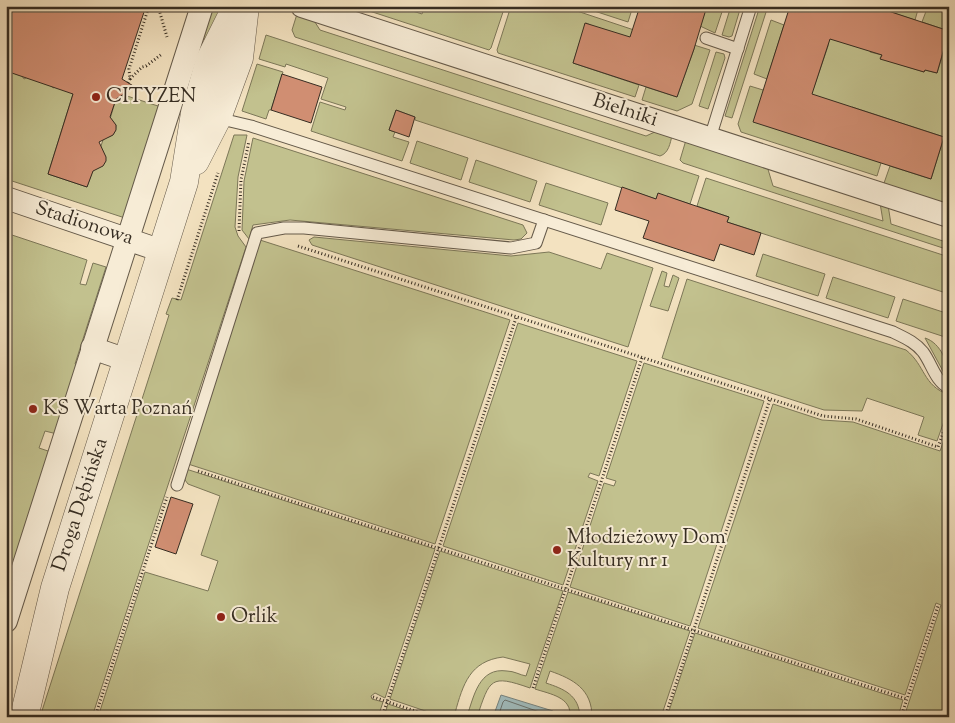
<svg xmlns="http://www.w3.org/2000/svg" width="955" height="723" viewBox="0 0 955 723" font-family="'Sorts Mill Goudy',serif">
	<rect width="100%" height="100%" fill="#f3e2c0"/>
	<filter id="stains"><feTurbulence type="fractalNoise" baseFrequency=".004" numOctaves="4"/><feColorMatrix values="0 0 0 0 .2 0 0 0 0 .09 0 0 0 0 .02 0 0 0 .5 -.17"/></filter>
	<radialGradient id="worn" r=".72"><stop offset=".6" stop-color="#630" stop-opacity="0"/><stop offset="1" stop-color="#630" stop-opacity=".3"/></radialGradient>
	<!-- green -->
	<g fill="#c2c18e" stroke="#7c7758" fill-rule="evenodd">
		<polygon points="210,6 223,6 208,40 200,38"/>
		<polygon points="354,6 397,6 422,14 425,6 505,6 491,48 489,50"/>
		<polygon points="511,6 562,6 640,32 636,45 586,23 573,63 639,85 635,97 498,53 497,50"/>
		<polygon points="579,6 633,6 628,22"/>
		<polygon points="707,6 724,6 715,33 700,26"/>
		<polygon points="731,6 741,6 732,36 729,37 722,35"/>
		<polygon points="760,6 768,6 732,118 725,116"/>
		<polygon points="852,6 919,6 915,20 884,10 870,52 882,55 880,58 924,72 925,70 937,73 949,35 949,204 945,206 883,186 890,166 931,179 944,137 852,107 881,163 877,176 741,132 738,124 750,86 763,90 811,94 814,87 828,46 829,38"/>
		<polygon points="928,6 949,6 949,31 922,22"/>
		<path d="M297,14l16,5 7,11 326,106 11,-5 15,5c-2,7 -3,17 -12,20l-365,-119 -3,-7z"/>
		<polygon points="771,20 784,25 767,79 754,74"/>
		<polygon points="266,35 699,176 690,204 658,194 656,199 415,120 415,117 396,110 389,130 395,132 393,137 409,142 402,161 311,131 320,102 345,110 346,107 321,99 328,78 286,64 285,67 259,59"/>
		<polygon points="694,45 710,50 692,104 677,111 642,100 646,87 677,97 694,49"/>
		<polygon points="716,52 724,54 725,58 708,109 699,106"/>
		<polygon points="257,64 283,72 271,110 269,110 266,119 242,111"/>
		<path d="M6,71l17,5v2l2,1 1,-2 26,8v2l2,1 1,-2 17,5 -1,2 2,1 -25,80 39,13 17,-50c8,1 12,-4 12,-12l-6,-6 6,-20 8,-4 37,12 -36,111 -119,-39z"/>
		<polygon points="234,135 247,135 238,177 235,227 238,236 246,247 92,717 40,717 169,315 166,314 172,298 181,300"/>
		<polygon points="253,138 523,225 527,233 521,239 514,240 290,220 253,225 249,239 242,230 244,181"/>
		<polygon points="686,140 767,166 773,186 883,221 880,203 888,205 891,224 949,243 949,250 683,163 680,160"/>
		<polygon points="417,141 468,158 461,180 410,163"/>
		<polygon points="476,160 537,181 530,202 469,182"/>
		<polygon points="706,178 949,257 949,294 727,222 729,217 697,206"/>
		<polygon points="546,183 608,203 601,225 539,205"/>
		<polygon points="9,234 87,260 80,284 86,285 93,263 106,267 75,364 79,366 57,434 45,431 39,448 51,452 6,593 6,243"/>
		<polygon points="314,237 511,256 549,252 601,269 607,253 653,268 628,347 312,245 309,240"/>
		<polygon points="260,240 510,320 435,544 188,464"/>
		<polygon points="763,254 825,274 818,296 756,276"/>
		<polygon points="662,271 667,273 664,286 669,287 673,275 679,278 668,311 650,306"/>
		<polygon points="833,277 895,297 888,318 826,298"/>
		<path d="M687,279l219,71c20,16 16,35 43,45v12l-12,34 -19,-6 6,-18 -57,-19 -5,13 -38,-1 -162,-52z"/>
		<polygon points="903,299 949,314 949,326 945,337 896,321"/>
		<polygon points="518,323 637,361 599,476 590,473 588,477 598,481 563,585 443,546"/>
		<path d="M925,338c16,5 24,26 24,42l-5,-7z"/>
		<polygon points="644,363 764,401 690,626 570,587 604,483 614,486 616,481 606,478"/>
		<polygon points="773,404 822,420 853,422 940,451 949,426 949,717 904,717 941,605 936,603 905,695 698,628"/>
		<polygon points="186,469 435,549 385,698 375,693 371,696 372,699 383,702 378,717 98,717 145,572 208,591 218,561 201,555 220,496 188,484 185,480"/>
		<path d="M440,551l123,40 -33,97c-40,-14 -40,-9 -53,29h-34l-53,-18zM503,657l27,7 -4,12c-6,-1 -12,-5 -19,-5 -28,-4 -33,25 -40,45l-12,-3c8,-29 15,-52 48,-56z"/>
		<path d="M568,592l122,39 -29,86h-69c0,-28 -19,-38 -42,-46l-4,12c18,6 33,12 34,34h-10c2,-20 -20,-23 -35,-28z"/>
		<polygon points="695,633 903,700 898,717 667,717"/>
		<polygon points="388,704 427,717 384,717"/>
	</g>
	<!-- water -->
	<polygon fill="#a0bbbc" stroke="#76827e" points="501,695 553,711 555,713 554,717 493,717"/>
	<g fill="none" stroke-linecap="round" stroke-linejoin="round">
		<!-- shore -->
		<polyline stroke="#6b746f" stroke-width="1" points="498,717 503,702 505,700 548,715 550,717"/>
	</g>
	<!-- building -->
	<g fill="#d08e72" stroke="#362d22">
		<polygon points="6,6 146,6 122,79 135,87 116,99 110,117 116,125 116,130 113,135 99,142 106,157 106,161 103,166 93,171 87,187 48,174 73,94 6,71"/>
		<polygon points="640,6 707,6 694,49 677,97 573,63 585,23 630,37"/>
		<polygon points="790,6 873,6 949,31 937,73 925,70 924,72 880,59 882,55 830,39 812,94 944,137 931,179 753,122"/>
		<polygon points="282,74 322,87 311,123 271,110"/>
		<polygon points="396,110 415,117 409,137 389,130"/>
		<polygon points="622,187 656,199 658,193 690,204 729,217 727,222 761,233 754,255 720,244 714,261 643,238 649,221 615,210"/>
		<polygon points="171,497 193,504 176,554 155,547"/>
	</g>
	<g fill="none" stroke-linecap="round" stroke-linejoin="round">
		<!-- service casing -->
		<g stroke="#655a4a" stroke-width="13">
			<g id="service">
				<polyline points="706,38 738,49"/>
				<path d="M217,118l34,8 642,206c12,6 22,10 30,20 9,12 12,29 26,36"/>
				<polyline points="710,138 751,6"/>
				<polyline points="177,485 257,233 284,228 304,228 511,248 536,243 544,220"/>
			</g>
		</g>
		<!-- minor casing -->
		<g stroke="#655a4a" stroke-width="24">
			<g id="minor">
				<polyline points="302,6 949,216"/>
				<polyline points="6,198 162,251"/>
				<polyline points="92,348 127,360"/>
				<polyline points="6,621 202,6"/>
			</g>
		</g>
		<!-- tertiary casing -->
		<g stroke="#655a4a" stroke-width="29">
			<g id="tertiary">
				<polyline points="195,161 217,118 239,58 245,6"/>
				<polyline points="24,717 55,588 184,182 195,113 210,60 237,6"/>
			</g>
		</g>
		<!-- path -->
		<g stroke="#362d22" stroke-width="3" stroke-dasharray="1 2.5" stroke-linecap="butt">
			<polyline points="158,6 167,37"/>
			<polyline points="130,79 142,67 146,66 162,54"/>
			<polyline points="128,83 130,79 129,69 149,6"/>
			<polyline points="239,231 241,180 249,141"/>
			<polyline points="298,246 823,416 856,419 938,447 949,417"/>
			<polyline points="177,300 218,173"/>
			<polyline points="198,471 907,699"/>
			<polyline points="533,688 642,358"/>
			<polyline points="373,697 433,717"/>
			<polyline points="95,717 167,497"/>
			<polyline points="382,717 516,318"/>
			<polyline points="665,717 770,399"/>
			<polyline points="901,717 938,606"/>
		</g>
		<!-- service -->
		<use href="#service" stroke="#f7ecd6" stroke-width="11"/>
		<!-- minor -->
		<use href="#minor" stroke="#f7ecd6" stroke-width="22"/>
		<!-- tertiary -->
		<use href="#tertiary" stroke="#f7ecd6" stroke-width="28"/>
	</g>
	<!-- markers -->
	<g fill="#8f2418" stroke="#f7ecd6" stroke-width="2">
		<circle cx="96" cy="97" r="5"/>
		<circle cx="33" cy="409" r="5"/>
		<circle cx="557" cy="550" r="5"/>
		<circle cx="221" cy="617" r="5"/>
	</g>
	<g text-anchor="middle" dominant-baseline="central" stroke-width="4" stroke-linejoin="round" paint-order="stroke">
		<!-- poi labels -->
		<g font-size="20" fill="#362d22" stroke="#f7ecd6" text-anchor="start">
			<text x="106" y="97">CITYZEN</text>
			<text x="43" y="409">KS Warta Poznań</text>
			<text x="567" y="538">Młodzieżowy Dom<tspan x="567" dy="23">Kultury nr 1</tspan></text>
			<text x="231" y="617">Orlik</text>
		</g>
		<!-- street labels -->
		<g font-size="20" fill="#362d22" stroke="#f7ecd6">
			<text transform="translate(625 111) rotate(18)">Bielniki</text>
			<text transform="translate(84 224) rotate(18)">Stadionowa</text>
			<text transform="translate(81 505) rotate(-72)">Droga Dębińska</text>
		</g>
	</g>
	<!-- margin -->
	<rect width="955" height="723" fill="none" stroke="#f3e2c0" stroke-width="25"/>
	<rect x="8" y="8" width="940" height="708" fill="none" stroke="#362d22" stroke-width="2.5"/>
	<rect x="12" y="12" width="930" height="698" fill="none" stroke="#362d22"/>
	<rect width="100%" height="100%" filter="url(#stains)"/>
	<rect width="100%" height="100%" fill="url(#worn)"/>
</svg>
